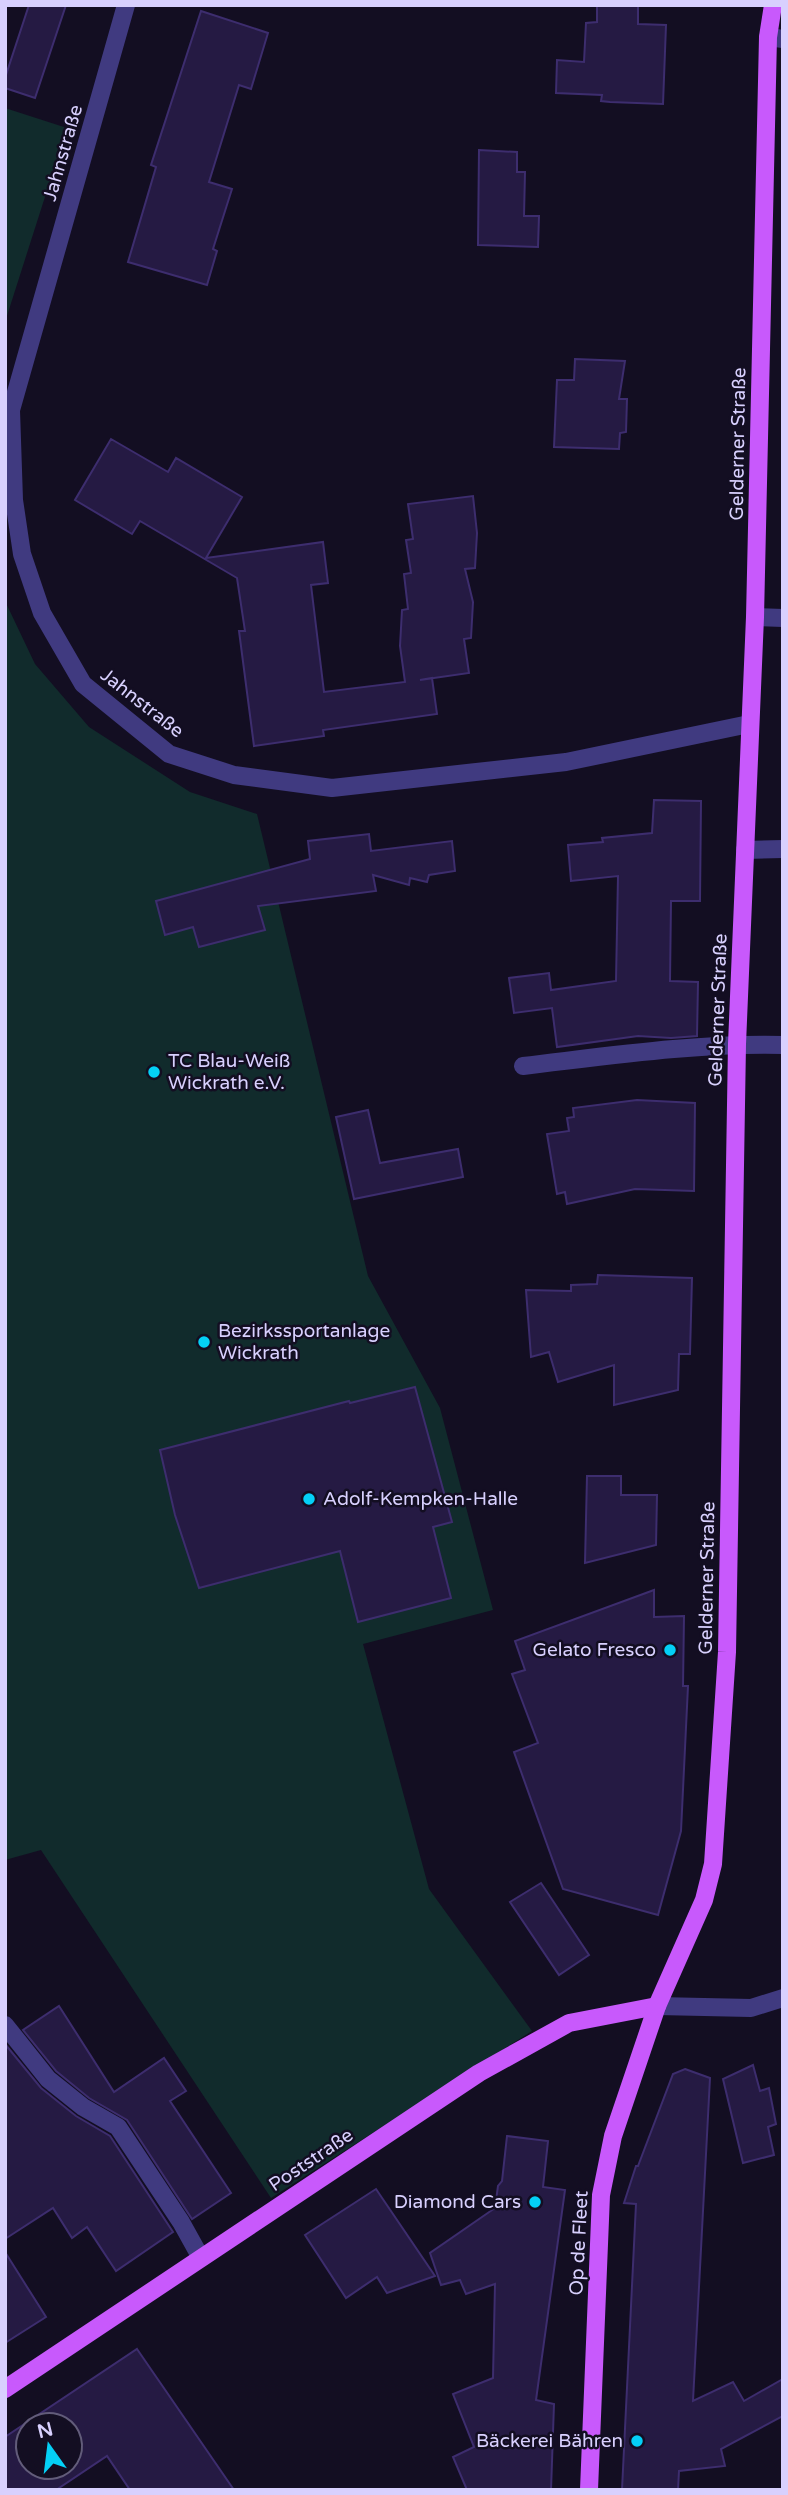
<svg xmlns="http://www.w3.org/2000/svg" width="788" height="2495" viewBox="0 0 788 2495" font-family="'Varela Round',sans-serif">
	<rect width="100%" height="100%" fill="#130e22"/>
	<!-- green -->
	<g fill="#112b2c">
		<polygon points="5,108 67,128 5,322"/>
		<polygon points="5,601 35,664 89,727 190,792 257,814 368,1276 440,1408 493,1610 363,1644 429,1889 532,2031 271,2198 41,1850 5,1860"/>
	</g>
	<!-- building -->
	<g fill="#251a43" stroke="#3d2d6e" stroke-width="2" fill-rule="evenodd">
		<polygon points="29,5 66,5 35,98 5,88 5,78"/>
		<polygon points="597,5 638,5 638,24 666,25 663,104 610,102 601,101 602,95 556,93 557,60 584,62 586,23 597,22"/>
		<polygon points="201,11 268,33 251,89 239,85 209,182 232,189 213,249 217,251 207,285 128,262 156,167 151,165"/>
		<polygon points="479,150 517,152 517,172 525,172 524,216 539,216 538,247 478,245"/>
		<polygon points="575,359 625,361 619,399 627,399 626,432 620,433 619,449 554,447 557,380 574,380"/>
		<polygon points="111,439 168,472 176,458 242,497 206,558 323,542 328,583 311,585 324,692 405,682 400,646 402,610 408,609 404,574 411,573 406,540 413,539 408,504 473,496 477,533 475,568 465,569 473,602 471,638 464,639 469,673 420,680 432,678 437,714 323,730 324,736 254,746 239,631 245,631 237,578 140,521 132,534 75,500"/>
		<polygon points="654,800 701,801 700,901 671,901 670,981 698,982 697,1036 671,1038 638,1036 557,1047 552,1008 514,1013 509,978 549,973 551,990 616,981 618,876 571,881 568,845 603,842 602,838 652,833"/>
		<polygon points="369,834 371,851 452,841 455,871 429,875 427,882 410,878 409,885 373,875 376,891 258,906 265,930 199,947 193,927 165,935 156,901 310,859 308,841"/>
		<polygon points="637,1100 695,1103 694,1191 635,1189 567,1204 565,1192 557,1194 547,1134 569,1131 567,1118 574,1117 573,1108"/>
		<polygon points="368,1110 380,1163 458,1149 463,1177 354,1199 336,1117"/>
		<polygon points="598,1275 692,1278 690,1354 679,1354 678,1390 614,1405 614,1365 558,1382 549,1352 531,1357 526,1290 571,1291 571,1285 597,1284"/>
		<polygon points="415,1387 452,1522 433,1527 451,1598 358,1622 340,1551 199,1588 175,1515 160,1450 349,1401 350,1403"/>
		<polygon points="587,1476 621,1476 621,1495 657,1495 656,1545 585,1563"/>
		<polygon points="654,1590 654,1617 684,1616 683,1686 688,1686 681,1831 658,1915 563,1889 514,1752 538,1743 512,1674 525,1670 515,1641"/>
		<polygon points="541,1883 589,1955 559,1975 510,1902"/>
		<polygon points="59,2006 114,2092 164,2058 186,2091 170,2101 231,2193 192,2219 127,2120 89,2098 56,2071 23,2030"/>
		<polygon points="5,2044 41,2088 76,2116 110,2136 173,2232 116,2271 87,2227 72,2238 53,2208 5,2239"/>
		<polygon points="753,2065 760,2091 769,2088 776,2124 768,2127 774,2155 743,2163 723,2079"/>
		<polygon points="685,2069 710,2078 693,2401 733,2382 744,2401 783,2379 783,2416 721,2449 725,2466 679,2471 678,2490 622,2490 636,2204 624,2203 636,2166 638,2166 673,2074"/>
		<polygon points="507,2136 548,2141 543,2187 565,2190 536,2400 554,2404 551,2490 467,2490 453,2457 474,2447 453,2394 493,2378 495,2284 466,2294 460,2280 441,2285 430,2253 495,2208 498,2186 502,2181"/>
		<polygon points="376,2189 435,2276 387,2293 377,2277 346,2298 305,2235"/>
		<polygon points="5,2252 46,2317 5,2343"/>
		<path d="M137,2349l97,141h-104l-23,-34 -51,34h-51v-53zM28,2425h42v42h-42z"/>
	</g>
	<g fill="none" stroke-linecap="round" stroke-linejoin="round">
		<!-- minor -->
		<g stroke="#403a80" stroke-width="18">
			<polyline points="126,5 11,410 14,500 22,554 42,613 83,684 169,754 234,775 332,788 566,762 749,724"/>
			<polyline points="768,37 783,39"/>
			<polyline points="755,617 783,618"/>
			<polyline points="745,850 783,849"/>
			<path d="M523,1066c86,-10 172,-23 260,-21"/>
			<polyline points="657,2006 751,2008 783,1998"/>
			<polyline points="5,2025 48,2079 83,2107 118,2127 181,2222 201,2258"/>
		</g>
		<!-- major -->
		<g stroke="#c859fc" stroke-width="18">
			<polyline points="5,2389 479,2073 569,2023 657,2006"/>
			<polyline points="589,2490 601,2195 613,2136 657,2006 704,1900 713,1864 727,1652 737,1044 755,617 768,37 773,5"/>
		</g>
	</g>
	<!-- markers -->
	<g fill="#04d0f6" stroke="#130e22" stroke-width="2.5">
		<circle cx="154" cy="1072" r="7"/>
		<circle cx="204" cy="1342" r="7"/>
		<circle cx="309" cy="1499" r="7"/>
		<circle cx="670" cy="1650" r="7"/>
		<circle cx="535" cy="2202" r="7"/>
		<circle cx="637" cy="2441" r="7"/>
	</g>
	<g text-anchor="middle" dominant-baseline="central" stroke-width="5" stroke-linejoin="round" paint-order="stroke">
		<!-- street labels -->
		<g font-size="19" fill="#d8d0fe" stroke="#130e22">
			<text transform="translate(63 153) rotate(-74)">Jahnstraße</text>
			<text transform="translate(738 444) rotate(-89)">Gelderner Straße</text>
			<text transform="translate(142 703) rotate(38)">Jahnstraße</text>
			<text transform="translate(718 1010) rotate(-88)">Gelderner Straße</text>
			<text transform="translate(707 1578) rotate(-89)">Gelderner Straße</text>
			<text transform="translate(311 2160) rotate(-34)">Poststraße</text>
			<text transform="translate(579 2243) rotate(-87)">Op de Fleet</text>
		</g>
		<!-- poi labels -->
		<g font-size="19" fill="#d8d0fe" stroke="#130e22" text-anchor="start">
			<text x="168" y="1061">TC Blau-Weiß<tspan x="168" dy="22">Wickrath e.V.</tspan></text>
			<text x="218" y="1331">Bezirkssportanlage<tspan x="218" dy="22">Wickrath</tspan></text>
			<text x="323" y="1499">Adolf-Kempken-Halle</text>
			<text x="656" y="1650" text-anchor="end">Gelato Fresco</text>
			<text x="521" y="2202" text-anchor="end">Diamond Cars</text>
			<text x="623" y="2441" text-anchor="end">Bäckerei Bähren</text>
		</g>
	</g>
	<!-- border -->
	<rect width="788" height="2495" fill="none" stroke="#d8d0fe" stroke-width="14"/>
	<!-- north arrow -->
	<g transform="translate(49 2446) rotate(346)"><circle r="33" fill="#130e22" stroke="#625c7a" stroke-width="2"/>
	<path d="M0-5L12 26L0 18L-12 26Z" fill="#04d0f6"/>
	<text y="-10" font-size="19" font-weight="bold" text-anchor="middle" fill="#d8d0fe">N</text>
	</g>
</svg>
